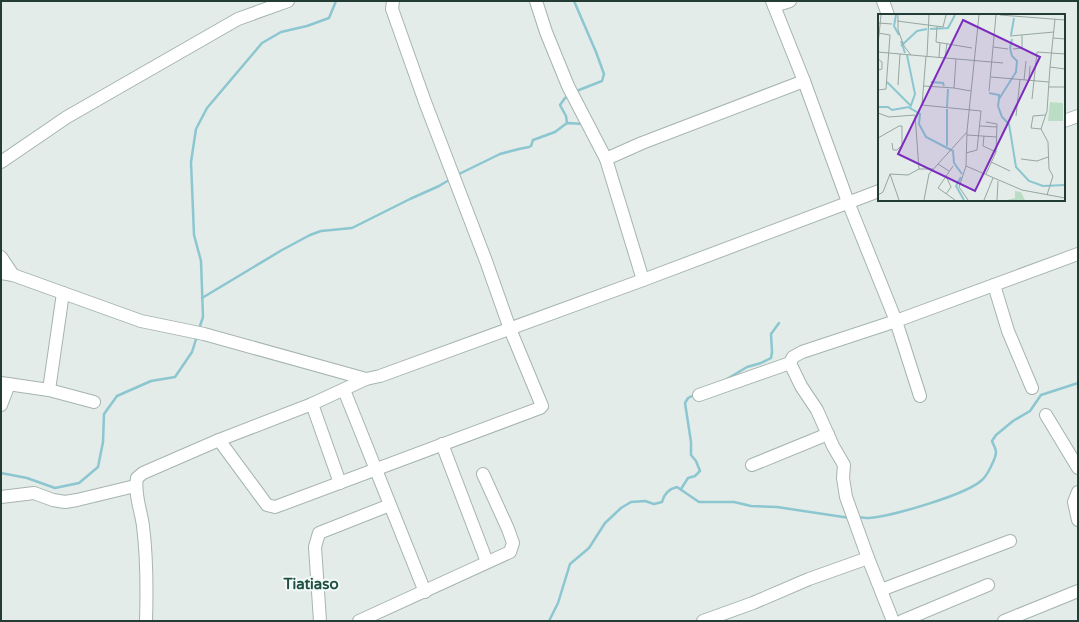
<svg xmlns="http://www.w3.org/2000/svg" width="1079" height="622" viewBox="0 0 1079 622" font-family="'Varela Round',sans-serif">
	<rect width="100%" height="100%" fill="#e3ece8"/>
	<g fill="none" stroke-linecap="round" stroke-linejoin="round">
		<!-- stream -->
		<g stroke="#8cc6d0" stroke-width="2.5">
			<polyline points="574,1 596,52 604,74 602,81 579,90 575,93"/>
			<polyline points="567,123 566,116 560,105 565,98 568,97"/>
			<polyline points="457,175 500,154 519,149 529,147 531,146 533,140 555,132 567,123 584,124"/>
			<polyline points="202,298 282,250 310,235 321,231 352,228 410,199 439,186 449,180"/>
			<polyline points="199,329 203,317 201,261 194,235 191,162 196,129 207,108 262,43 281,32 307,26 329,18 336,1"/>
			<polyline points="727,379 747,367 761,363 771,358 772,352 771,334 779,323"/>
			<polyline points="1,473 27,478 55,488 79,483 98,467 103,442 104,414 117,396 151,381 175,377 192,352 197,336"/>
			<polyline points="681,489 688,478 695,476 700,471 696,461 691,455 691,442 685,403 688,398 696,394"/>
			<path d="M857,517c3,0 8,1 12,1 23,-2 97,-23 113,-38 5,-4 14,-22 14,-28 0,-3 -3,-8 -4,-11l4,-6 17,-14 17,-10 11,-16 37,-12"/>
			<path d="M549,621l9,-18 12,-39 19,-16 16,-25 16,-15 10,-6 14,-1 9,3 8,-2c2,-8 6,-13 15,-15l22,15h35l17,4 26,1 73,11"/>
		</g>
		<!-- minor casing -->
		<g stroke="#a6b4af" stroke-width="14">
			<g id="minor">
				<polyline points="536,1 546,32 568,86 606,159"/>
				<polyline points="772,1 804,81 848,202 896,321 920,396"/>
				<polyline points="883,1 888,15"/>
				<polyline points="774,6 790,1"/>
				<polyline points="1064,121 1078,116"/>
				<polyline points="1,162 67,117 238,19 288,1"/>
				<polyline points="1,257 13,275"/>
				<polyline points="1,273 13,275 141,321 204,334 366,379"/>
				<polyline points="643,280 606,159 642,143 804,81"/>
				<polyline points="994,285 1008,331 1032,388"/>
				<polyline points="1,383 49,390 94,402"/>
				<polyline points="49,390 63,293"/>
				<polyline points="344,390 425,592"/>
				<polyline points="699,395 790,363"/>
				<polyline points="312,404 340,483"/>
				<polyline points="1,405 9,384"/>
				<polyline points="1046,415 1078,468"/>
				<polyline points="219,440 267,505 275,507 540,408 542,406 510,329 486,261 425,102 392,9 393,1"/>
				<polyline points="442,444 487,562"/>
				<polyline points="752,465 828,434"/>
				<polyline points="1078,492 1074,502 1078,520"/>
				<polyline points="1,497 34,493 53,500 65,502 77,500 135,486"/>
				<polyline points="881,590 1010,541"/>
				<path d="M146,621c1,-32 1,-63 -3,-95 -2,-16 -9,-32 -6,-48l6,-5 76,-33 93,-36 54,-25 14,-3 263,-96 236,-89"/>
				<polyline points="320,621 315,547 319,533 390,505"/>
				<polyline points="359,621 510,552 513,543 508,529 483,474"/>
				<polyline points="703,621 753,603 809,579 868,558"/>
				<polyline points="893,621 868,558 846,497 843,478 844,465 833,446 817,410 801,386 790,363 793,357 802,352 896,321 1078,254"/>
				<polyline points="902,621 988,585"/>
				<polyline points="1004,621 1078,591"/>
			</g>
		</g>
		<!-- minor -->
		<use href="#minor" stroke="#fff" stroke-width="12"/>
	</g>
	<g text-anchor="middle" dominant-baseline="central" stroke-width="4" stroke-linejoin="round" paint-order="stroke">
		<!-- district labels -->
		<g font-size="15" font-weight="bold" fill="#1f4f43" stroke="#f3f9f6">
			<text x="311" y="584">Tiatiaso</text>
		</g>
	</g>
	<!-- overview -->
	<g transform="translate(878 14)">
		<rect width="187" height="187" fill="#e3ece8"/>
		<path d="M172,88l13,1v18h-15zM137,177l6,1 4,8h-19l9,-2z" fill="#bcddc5"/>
		<path fill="none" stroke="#8cc6d0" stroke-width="2" d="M18,1l-2,11 5,9M52,15l18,-1 7,-13M133,21l3,-17M134,25l-2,9 2,8 5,5 -1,11 -17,27 -1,7 4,11 7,7 7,43 13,14 14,5 22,-1M23,27l4,12M23,32l16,-15 10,-2M29,41l8,39 -5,14 10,6 -1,10 7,13 27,14 1,12 8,11M9,68l23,23M53,68l12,1 1,3M111,79l10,2v3M0,93h10l4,3 17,-3M69,93l1,-18M69,132v-37M83,163l-5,9 8,14"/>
		<path fill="none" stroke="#96a6a1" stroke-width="1" d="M20,1v15l6,16 7,9 92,8M122,1l65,5M177,5l-2,19 12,1M19,7l46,6 3,-12M0,9l14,1M59,13l-1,15 36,6M0,19l12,2 -4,54 -8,1M132,22l44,-4M175,24l-3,29 15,2M0,31l3,-30M115,33l15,2M135,35l9,-1v-13M0,38l33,3M48,42l-4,49 59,6 -4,39 -11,3M49,42l2,-41M61,43l1,-14M67,44l2,-15M0,45l4,3v7l-4,1M78,45l-2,29 17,3M113,63l58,5M146,66l2,-19M151,66l1,-14M20,71l2,-31M46,72l30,2M171,73h16M111,77l7,-76M154,85l5,-47 28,2M0,99l11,4 26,-2 4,54h14M138,102l4,-36M102,112l17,1M163,115l-10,-1 2,-12 12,-1M89,121l30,2M106,122l-1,10 13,6M0,124l21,-12h3v19l-5,5h-4l-1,-7M143,145l16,2 11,-4M113,148l19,9M60,150l11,7M75,152l-15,22 17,12M88,152l56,24 43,8M12,160l18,1 11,-6M12,160l9,26M108,160l10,-22 1,-28 -11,-2M68,180l5,-7 -5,-11M0,181l5,-3 7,-18M169,181l6,-19 -4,-7 -1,-27 -7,-13 6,-18 3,-44M46,186l5,-26 38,-42M90,186l-9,-13 7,-21 1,-35 12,-116M106,186l9,-22M119,186l1,-19"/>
		<path fill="#7b2cbf" fill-opacity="0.15" stroke="#7b2cbf" stroke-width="2" d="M85,6l77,37 -65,134 -77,-37z"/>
		<rect width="187" height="187" fill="none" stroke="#233d36" stroke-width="2"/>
	</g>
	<!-- border -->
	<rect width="1079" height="622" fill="none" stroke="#233d36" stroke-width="4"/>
</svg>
